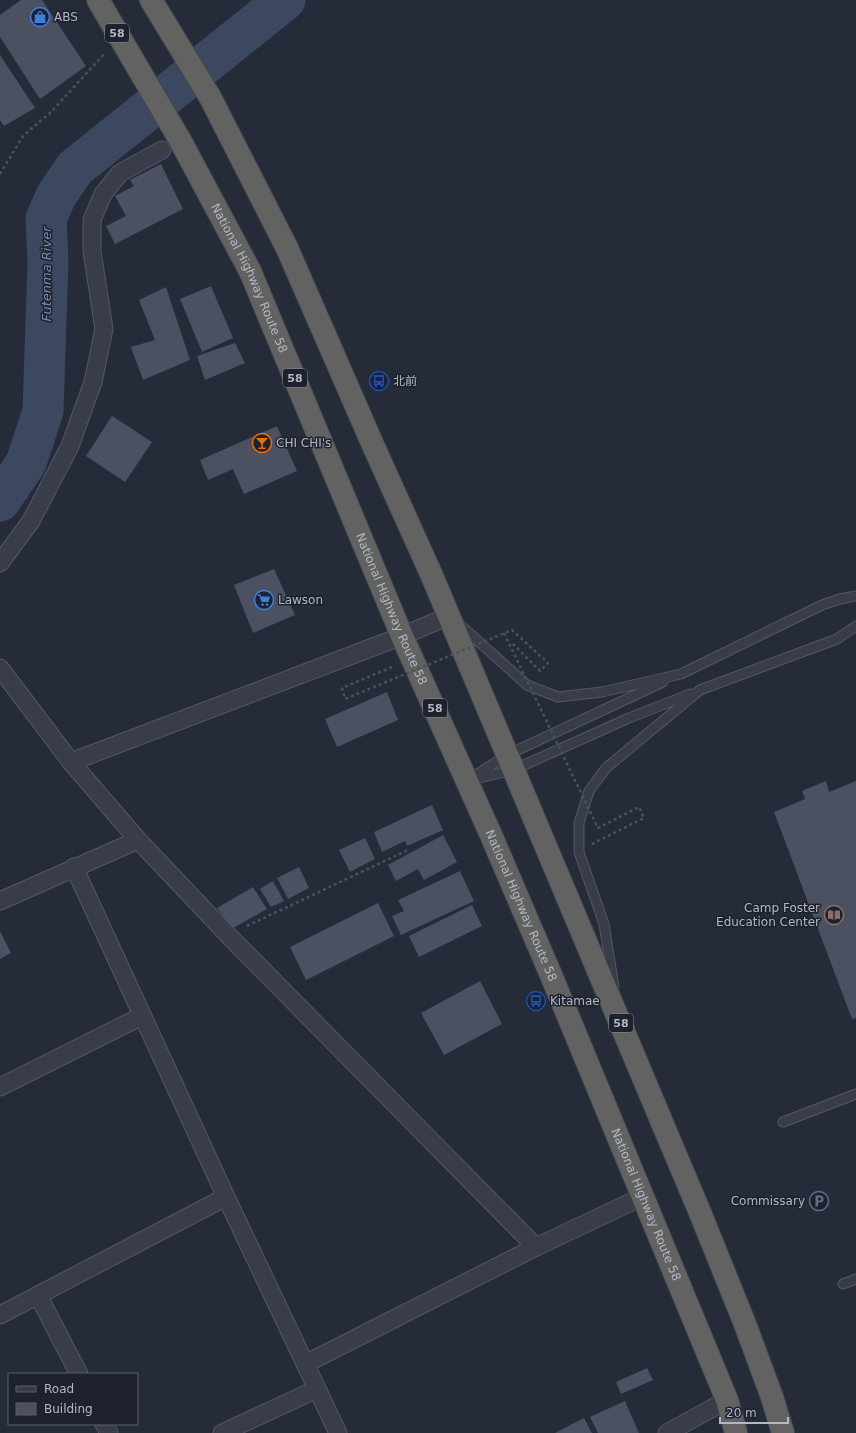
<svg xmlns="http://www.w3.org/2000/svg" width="856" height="1433" viewBox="0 0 856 1433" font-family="'DejaVu Sans','Noto Sans JP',sans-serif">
	<rect width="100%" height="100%" fill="#252b39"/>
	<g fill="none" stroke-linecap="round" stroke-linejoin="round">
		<!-- river -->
		<polyline stroke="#3c4760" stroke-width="41" points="0,501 26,463 43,411 48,262 46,219 56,196 75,168 285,0"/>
	</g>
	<!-- building -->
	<g fill="#4b5161">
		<polygon points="21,0 42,0 86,66 40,99 0,37 0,15"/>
		<polygon points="0,55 35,108 4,126 0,120"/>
		<polygon points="161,164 183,209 115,244 106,226 126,216 115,196 134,186 130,180"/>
		<polygon points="211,286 233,338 202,352 180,299"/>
		<polygon points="166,287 190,360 143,380 131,347 155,340 139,300"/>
		<polygon points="235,343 245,363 205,380 197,356"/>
		<polygon points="112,416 152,442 125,482 86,456"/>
		<polygon points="277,426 297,471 244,494 233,469 208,480 200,460"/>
		<polygon points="274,569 295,615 253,633 234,585"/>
		<polygon points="387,692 398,720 337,747 325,719"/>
		<polygon points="826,781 829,792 856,781 856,1018 852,1019 774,812 805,799 802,791"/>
		<polygon points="432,805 443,830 407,846 405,841 382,852 374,832"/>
		<polygon points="443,835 457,862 424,880 418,869 396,881 388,865"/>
		<polygon points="365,838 375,859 350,872 339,850"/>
		<polygon points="299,867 309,888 288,899 277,878"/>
		<polygon points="460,871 474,901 401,935 392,916 404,911 398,900"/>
		<polygon points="273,881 284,901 271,907 260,889"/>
		<polygon points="253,887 267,909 233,928 217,908"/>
		<polygon points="378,903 394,936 306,980 290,947"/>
		<polygon points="472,905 482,926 419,957 409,936"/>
		<polygon points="0,931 11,953 0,959"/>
		<polygon points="480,981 502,1024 444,1055 421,1013"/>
		<polygon points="647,1368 653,1380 621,1394 616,1382"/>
		<polygon points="625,1401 639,1433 598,1433 590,1417"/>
		<polygon points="584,1418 592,1433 555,1433"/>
	</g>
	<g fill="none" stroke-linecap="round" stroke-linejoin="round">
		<!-- service casing -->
		<g stroke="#535864" stroke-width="11">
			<g id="service">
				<polyline points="458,623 527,685 558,697 602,692 681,674 822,605 840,599 856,596"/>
				<polyline points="473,777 507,755 663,682"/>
				<polyline points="467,781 513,770 629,718 690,694"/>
				<polyline points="614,987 604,924 579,852 579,823 589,791 606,768 700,690 837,639 856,626"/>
				<polyline points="783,1122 856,1094"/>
				<polyline points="843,1284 856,1279"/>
			</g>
		</g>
		<!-- minor casing -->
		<g stroke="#535864" stroke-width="19">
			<g id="minor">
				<polyline points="0,563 31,521 70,446 93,382 104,329 92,251 92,220 103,194 120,173 162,150"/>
				<polyline points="0,668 71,762 138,840 228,935 536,1247"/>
				<polyline points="71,762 402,636 449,616"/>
				<polyline points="74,867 226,1197 338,1433"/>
				<polyline points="0,901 138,840"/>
				<polyline points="0,1087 142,1016"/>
				<polyline points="38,1295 79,1374"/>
				<polyline points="0,1315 226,1197"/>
				<polyline points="305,1364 536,1247 644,1196"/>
				<polyline points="104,1424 109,1433"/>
				<polyline points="222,1433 317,1389"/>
				<polyline points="667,1433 727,1400"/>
			</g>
		</g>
		<!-- trunk casing -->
		<g stroke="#434854" stroke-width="24">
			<g id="trunk">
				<path id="s1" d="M98,0l82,140 70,131 152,365 89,199 60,140 176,425 9,33"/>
				<polyline points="151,0 210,97 287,248 373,445 432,576 701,1215 745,1324 772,1397 783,1433"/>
			</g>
		</g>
		<!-- path -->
		<g stroke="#465459" stroke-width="2.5" stroke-dasharray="3 3" stroke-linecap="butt">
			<polyline points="0,174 23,136 51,112 104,54"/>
			<polyline points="247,926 408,850"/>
		</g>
		<!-- service -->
		<use href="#service" stroke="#383d49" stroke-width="9"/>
		<!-- minor -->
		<use href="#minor" stroke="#383d49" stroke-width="17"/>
		<!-- trunk -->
		<use href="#trunk" stroke="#626260" stroke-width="22"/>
		<!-- path-bridge -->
		<g stroke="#465459" stroke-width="2.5" stroke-dasharray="3 3" stroke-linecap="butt">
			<polyline points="504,633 598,828 639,807 644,818 590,845"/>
			<polyline points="392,667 342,688 345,699 512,630 548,663 540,671 512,643"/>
		</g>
	</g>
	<!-- icons -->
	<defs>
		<g id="shop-ring" transform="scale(1)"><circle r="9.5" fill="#1d222e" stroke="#3f7fe0" stroke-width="1.5"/><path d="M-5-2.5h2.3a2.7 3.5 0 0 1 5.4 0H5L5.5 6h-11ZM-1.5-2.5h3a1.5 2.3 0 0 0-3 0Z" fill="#3f7fe0"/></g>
		<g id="bus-ring" transform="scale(1)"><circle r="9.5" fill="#1d222e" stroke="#1a4fb4" stroke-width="1.5"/><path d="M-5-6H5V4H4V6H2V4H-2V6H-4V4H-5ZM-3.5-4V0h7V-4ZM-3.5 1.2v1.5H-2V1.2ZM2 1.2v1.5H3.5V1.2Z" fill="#1a4fb4"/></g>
		<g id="bar-ring" transform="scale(1)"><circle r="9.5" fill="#1d222e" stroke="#e8710a" stroke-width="1.5"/><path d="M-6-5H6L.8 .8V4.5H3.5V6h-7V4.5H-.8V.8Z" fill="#e8710a"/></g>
		<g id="supermarket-ring" transform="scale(1)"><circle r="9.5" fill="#1d222e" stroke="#3f7fe0" stroke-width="1.5"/><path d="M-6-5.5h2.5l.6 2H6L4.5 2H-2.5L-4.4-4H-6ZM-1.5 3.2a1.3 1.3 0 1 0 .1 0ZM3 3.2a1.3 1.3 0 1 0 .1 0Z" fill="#3f7fe0"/></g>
		<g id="library-ring" transform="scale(1)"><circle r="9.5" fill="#1d222e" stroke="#8d6e63" stroke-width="1.5"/><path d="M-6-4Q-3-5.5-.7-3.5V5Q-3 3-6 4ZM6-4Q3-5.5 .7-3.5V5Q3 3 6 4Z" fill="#8d6e63"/></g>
		<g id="parking-ring" transform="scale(1)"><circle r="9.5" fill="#1d222e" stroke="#5c6f8a" stroke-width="1.5"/><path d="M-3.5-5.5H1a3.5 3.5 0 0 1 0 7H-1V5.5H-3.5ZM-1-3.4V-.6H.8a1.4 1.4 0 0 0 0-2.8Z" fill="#5c6f8a"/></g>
	</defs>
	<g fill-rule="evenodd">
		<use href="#shop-ring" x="40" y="17"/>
		<use href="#bus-ring" x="379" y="381"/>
		<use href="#bar-ring" x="262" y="443"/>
		<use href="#supermarket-ring" x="264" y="600"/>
		<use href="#library-ring" x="834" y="915"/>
		<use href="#bus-ring" x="536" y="1001"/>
		<use href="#parking-ring" x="819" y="1201"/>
	</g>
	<g text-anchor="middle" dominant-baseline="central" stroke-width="3" stroke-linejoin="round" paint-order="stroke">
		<!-- shield labels -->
		<g fill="#1d222e" stroke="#868b98" stroke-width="1">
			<rect x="105" y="24" width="24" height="18" rx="3"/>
			<rect x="283" y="369" width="24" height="18" rx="3"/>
			<rect x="423" y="699" width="24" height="18" rx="3"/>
			<rect x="609" y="1014" width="24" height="18" rx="3"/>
		</g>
		<g font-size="11" font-weight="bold" fill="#b3b8c5">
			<text x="117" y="33">58</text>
			<text x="295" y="378">58</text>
			<text x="435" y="708">58</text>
			<text x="621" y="1023">58</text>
		</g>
		<!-- poi labels -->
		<g font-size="12" fill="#b3b8c5" stroke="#1d222e" text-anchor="start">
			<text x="54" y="17">ABS</text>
			<text x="393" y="381">北前</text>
			<text x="276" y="443">CHI CHI's</text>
			<text x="278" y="600">Lawson</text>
			<text x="820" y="908" text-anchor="end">Camp Foster<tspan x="820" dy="14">Education Center</tspan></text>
			<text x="550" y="1001">Kitamae</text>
			<text x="805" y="1201" text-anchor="end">Commissary</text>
		</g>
		<!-- street labels -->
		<g font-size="12" fill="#b3b8c5" stroke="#1d222e">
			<text stroke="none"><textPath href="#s1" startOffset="317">National Highway Route 58</textPath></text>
			<text stroke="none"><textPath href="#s1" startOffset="677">National Highway Route 58</textPath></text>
			<text stroke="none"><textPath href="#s1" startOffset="1001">National Highway Route 58</textPath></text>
			<text stroke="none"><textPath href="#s1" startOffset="1325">National Highway Route 58</textPath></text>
		</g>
		<!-- water labels -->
		<g font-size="13" font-style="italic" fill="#7e8caa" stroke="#1d222e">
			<text transform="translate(46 274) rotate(-90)">Futenma River</text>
		</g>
	</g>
	<!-- legend -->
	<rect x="8" y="1373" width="130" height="52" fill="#1d222e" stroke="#595e6a"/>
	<rect x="16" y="1386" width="20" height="6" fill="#383d49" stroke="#595e6a"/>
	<text x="44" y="1393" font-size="12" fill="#b3b8c5">Road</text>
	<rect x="16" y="1403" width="20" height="12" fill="#4b5161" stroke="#595e6a"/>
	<text x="44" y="1413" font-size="12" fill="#b3b8c5">Building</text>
	<!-- scale -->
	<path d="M720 1417v6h68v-6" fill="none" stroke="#b3b8c5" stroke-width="2"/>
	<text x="726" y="1417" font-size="12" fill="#b3b8c5" stroke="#1d222e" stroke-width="3" paint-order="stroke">20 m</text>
</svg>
